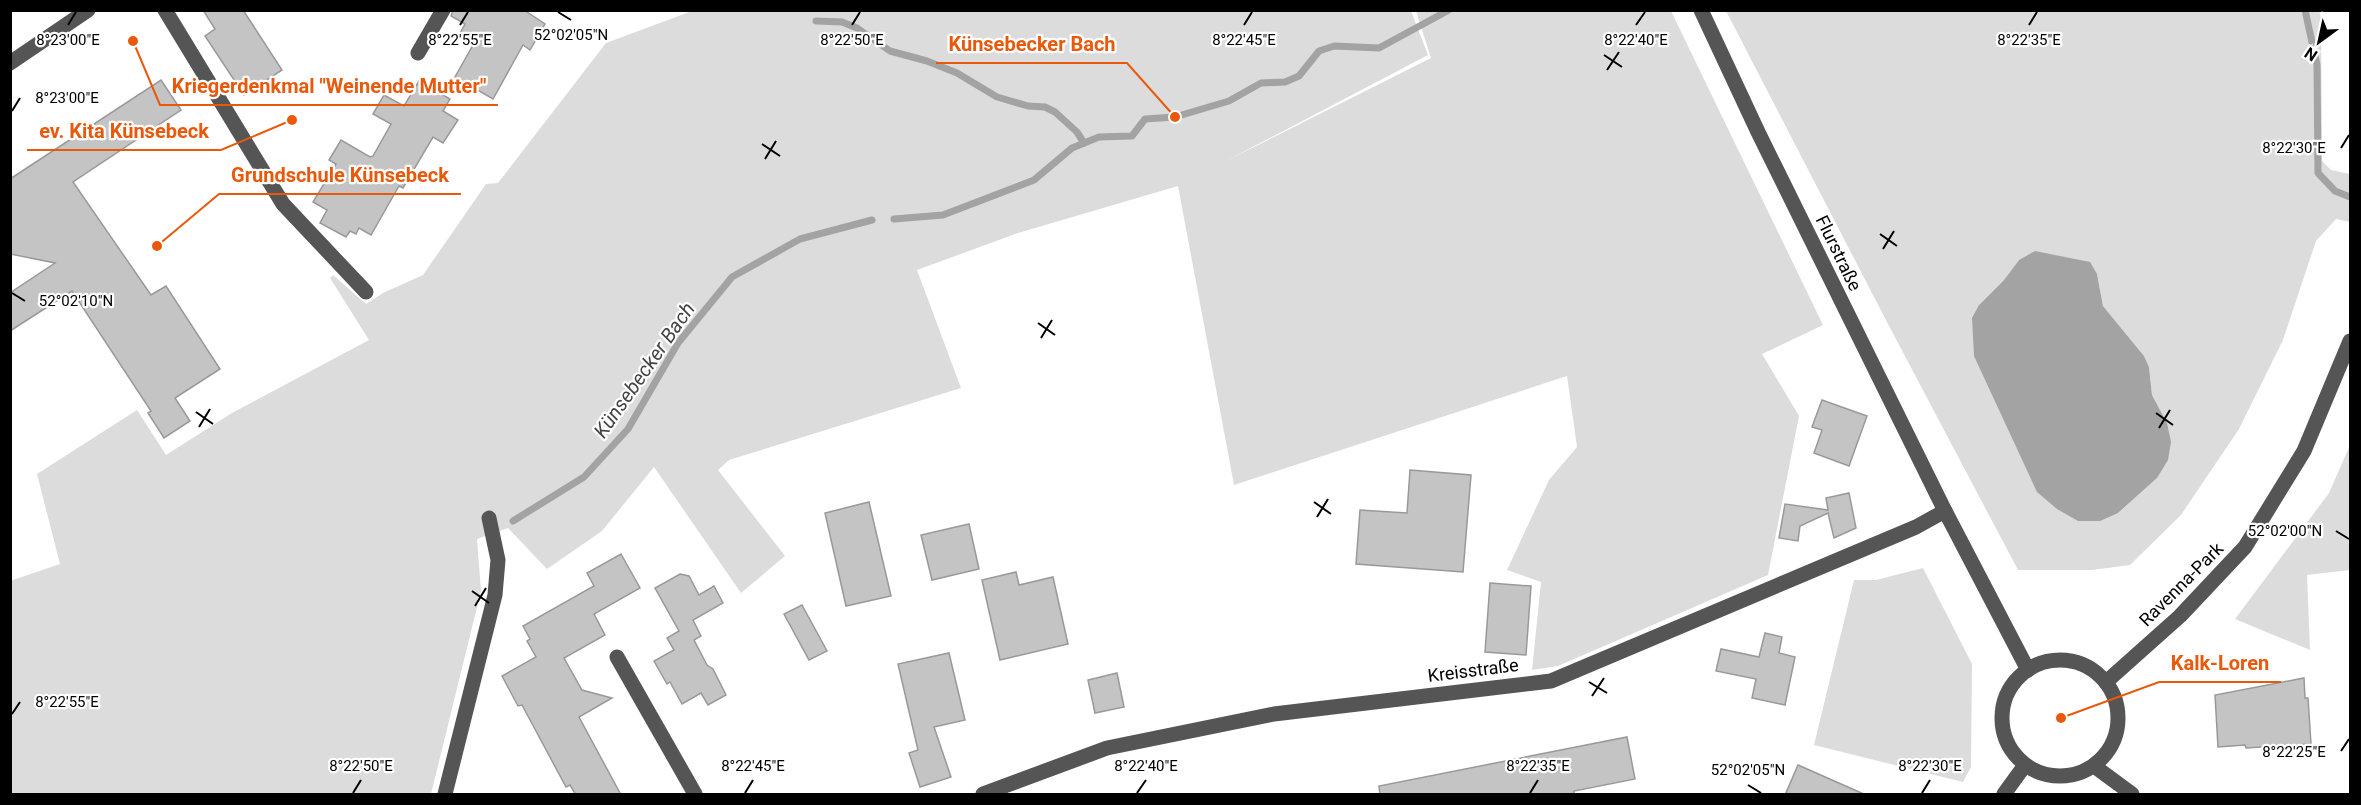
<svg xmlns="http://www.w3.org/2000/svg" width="2361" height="805" viewBox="0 0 2361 805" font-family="Roboto,sans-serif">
	<rect width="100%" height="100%" fill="#fff"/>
	<!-- green -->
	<g fill="#dcdcdc" fill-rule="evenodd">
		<polygon points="692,11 1411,11 1428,55 1226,161 1431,58 1416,11 1671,11 1823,325 1762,354 1799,416 1768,575 1558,666 1532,670 1541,582 1507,570 1549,480 1577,447 1567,376 1234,485 1178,186 1018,233 917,270 961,388 729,460 718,470 785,556 741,593 654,467 602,531 547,569 508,528 477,539 481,591 431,794 11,794 10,581 60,564 37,474 137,410 166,455 232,413 369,340 330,278 333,275 366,304 383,293 423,275 486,184 498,183 606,43"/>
		<path d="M1726,11h593l2,6 1,144 9,9 19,4v48l-14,-3 -20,22 -33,99 -44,89 -58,86 -51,50 -38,5h-74l-130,-246zM2019,260l78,14 6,32 41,50 5,11 3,28 15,28 -10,55 -39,35 -139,-208 25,-25z"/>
		<polygon points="2350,445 2350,570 2307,575 2310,650 2235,619 2329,493"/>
		<polygon points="1923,568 1972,664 1971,767 1963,782 1814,745 1854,580 1876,580"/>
	</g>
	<!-- water -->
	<polygon fill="#a3a3a3" points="2035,251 2090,262 2097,274 2103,306 2144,356 2149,367 2152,395 2167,423 2171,442 2168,460 2157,478 2118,513 2100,521 2078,521 2057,509 2037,492 1974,356 1972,318 1979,305 2004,280 2019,260"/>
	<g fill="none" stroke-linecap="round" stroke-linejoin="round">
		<!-- stream -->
		<g stroke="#a3a3a3" stroke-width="7">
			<polyline points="2305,10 2317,65 2318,173 2335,191 2350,197"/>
			<polyline points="816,21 842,22 857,28 890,51 927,61 957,73 997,97 1028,106 1045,107 1055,112 1077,132 1084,143"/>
			<polyline points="894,219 943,215 1034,180 1072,148 1099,137 1132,136 1145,119 1175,117 1229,101 1261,83 1285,82 1299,76 1319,51 1334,46 1379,48 1449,10"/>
			<polyline points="513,521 584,477 628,429 678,343 732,277 800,239 872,220"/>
		</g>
	</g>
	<!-- building -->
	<g fill="#c4c4c4" stroke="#999" stroke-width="1.5">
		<polygon points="203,10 243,10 282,70 244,95 205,36 215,29"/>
		<polygon points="453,10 524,10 545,24 530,50 523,45 493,99 455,77 474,43 459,35 465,24 451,16"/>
		<polygon points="161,80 181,110 73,182 151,295 166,286 220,369 175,398 190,421 164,438 148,413 151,411 72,291 10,331 10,293 55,263 10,254 10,179"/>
		<polygon points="419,81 450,99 443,111 458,120 443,143 433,137 403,188 399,186 371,235 359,228 356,234 350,231 346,237 320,223 327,210 313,202 336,164 329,160 341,140 370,157 373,156 391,124 373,114 384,95 404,106"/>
		<polygon points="1822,400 1867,416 1849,466 1814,453 1822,430 1812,427"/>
		<polygon points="1410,470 1471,475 1463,572 1356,564 1360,510 1407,513"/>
		<polygon points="1849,493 1856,528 1834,538 1828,513 1800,526 1798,541 1779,538 1785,504 1828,510 1826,498"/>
		<polygon points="869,502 891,596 846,606 825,513"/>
		<polygon points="969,524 979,569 932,580 921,535"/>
		<polygon points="621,554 640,588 594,614 605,635 564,658 582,690 612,698 579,717 621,795 576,795 570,785 566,787 522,705 518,706 502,676 536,657 527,641 530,639 523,626 594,586 587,573"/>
		<polygon points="1016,572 1019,585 1053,577 1068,644 1000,660 982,580"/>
		<polygon points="680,574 689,576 699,595 714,586 723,603 693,620 701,636 694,640 707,665 713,669 726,695 708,705 701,693 682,704 670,682 667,684 654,661 674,650 667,638 679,631 655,588"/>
		<polygon points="1490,583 1531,586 1526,655 1485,652"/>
		<polygon points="802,605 827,651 809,660 784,614"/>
		<polygon points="1765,633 1782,637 1779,653 1795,657 1785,705 1752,698 1756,679 1716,671 1721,649 1759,657"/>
		<polygon points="949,653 965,720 934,727 951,777 920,787 909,753 918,750 898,664"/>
		<polygon points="1117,673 1124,707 1095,713 1088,680"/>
		<polygon points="2304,678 2305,698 2308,698 2311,744 2246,748 2245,745 2218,747 2215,695"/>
		<polygon points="1627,737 1635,779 1574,791 1574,795 1380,795 1379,786"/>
		<polygon points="1798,765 1866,795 1785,795"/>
	</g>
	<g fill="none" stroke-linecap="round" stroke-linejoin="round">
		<!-- minor -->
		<g stroke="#555" stroke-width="15">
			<polyline points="165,10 283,204 366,292"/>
			<polyline points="1701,10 1758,132 1945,511 2028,670"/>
			<polyline points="418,53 443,10"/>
			<polyline points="10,63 88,10"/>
			<polyline points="617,657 695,794"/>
			<circle cx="2060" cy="718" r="58"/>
			<polyline points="2106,682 2180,616 2245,547 2304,451 2350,341"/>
			<polyline points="2094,766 2132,794"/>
			<polyline points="445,794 495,595 498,560 489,518"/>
			<polyline points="983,794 1107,748 1274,714 1551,681 1916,527 1945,511"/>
			<polyline points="2004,794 2025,765"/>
		</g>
	</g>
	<!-- ticks -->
	<path fill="none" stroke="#000" stroke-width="2" d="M558,12l13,8M68,25l8,-13M460,25l8,-13M852,25l8,-13M1244,25l8,-13M1636,25l9,-13M2029,25l8,-13M1604,55l18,12M1607,70l12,-18M12,111l8,-13M762,144l18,12M2341,148l8,-13M765,159l11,-18M1880,234l17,12M1883,249l11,-18M12,293l13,8M1038,323l17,12M1041,338l11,-18M196,412l17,12M2156,413l17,12M199,427l11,-18M2159,428l11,-18M1314,502l17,12M1317,517l11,-18M2336,531l13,8M472,591l17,12M475,606l11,-18M1589,682l18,11M1592,696l12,-18M12,714l8,-12M2341,751l8,-12M1748,785l13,8M353,793l8,-13M745,793l8,-13M1137,793l9,-13M1530,793l8,-13M1922,793l8,-13"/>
	<g text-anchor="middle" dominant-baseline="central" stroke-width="4.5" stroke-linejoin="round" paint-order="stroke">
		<!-- street labels -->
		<g font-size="18" fill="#000" stroke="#fff">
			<text transform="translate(1839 253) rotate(64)">Flurstraße</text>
			<text transform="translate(2181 584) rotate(-45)">Ravenna-Park</text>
			<text transform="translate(1473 670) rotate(-7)">Kreisstraße</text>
		</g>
		<!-- water labels -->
		<g font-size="20" font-style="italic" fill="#444" stroke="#fff">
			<text transform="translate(644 370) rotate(-55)">Künsebecker Bach</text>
		</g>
	</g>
	<g font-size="15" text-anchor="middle" fill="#000" stroke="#fff" stroke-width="4.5" stroke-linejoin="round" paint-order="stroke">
		<text x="571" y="40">52°02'05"N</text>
		<text x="852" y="45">8°22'50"E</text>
		<text x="1244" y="45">8°22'45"E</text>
		<text x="1636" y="45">8°22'40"E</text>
		<text x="2029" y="45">8°22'35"E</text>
		<text x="68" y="45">8°23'00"E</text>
		<text x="460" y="45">8°22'55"E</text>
		<text x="67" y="103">8°23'00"E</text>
		<text x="2294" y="153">8°22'30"E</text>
		<text x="76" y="306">52°02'10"N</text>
		<text x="2285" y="536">52°02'00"N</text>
		<text x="67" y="707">8°22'55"E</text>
		<text x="2294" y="757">8°22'25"E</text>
		<text x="361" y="771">8°22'50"E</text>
		<text x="753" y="771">8°22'45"E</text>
		<text x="1146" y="771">8°22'40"E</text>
		<text x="1538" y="771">8°22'35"E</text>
		<text x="1930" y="771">8°22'30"E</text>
		<text x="1748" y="775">52°02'05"N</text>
	</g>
	<!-- callouts -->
	<path fill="none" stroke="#e8590c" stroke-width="2" d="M1175 117L1127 63H936M133 41L160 105H498M292 120L221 150H27M157 246L219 194H461M2061 718L2159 682H2281"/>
	<g fill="#e8590c" stroke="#fff" stroke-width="2">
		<circle cx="1175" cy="117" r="6"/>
		<circle cx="133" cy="41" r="6"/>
		<circle cx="292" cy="120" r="6"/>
		<circle cx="157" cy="246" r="6"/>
		<circle cx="2061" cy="718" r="6"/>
	</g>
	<g font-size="20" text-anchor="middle" font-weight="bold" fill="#e8590c" stroke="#fff" stroke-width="4.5" stroke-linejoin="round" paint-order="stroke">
		<text x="1032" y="51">Künsebecker Bach</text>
		<text x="329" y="93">Kriegerdenkmal "Weinende Mutter"</text>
		<text x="124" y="138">ev. Kita Künsebeck</text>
		<text x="340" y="182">Grundschule Künsebeck</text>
		<text x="2220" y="670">Kalk-Loren</text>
	</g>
	<!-- border -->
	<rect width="2361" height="805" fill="none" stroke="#000000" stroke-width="24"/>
	<!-- north arrow -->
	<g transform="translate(2319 42) rotate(213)" stroke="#ffffff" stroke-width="4.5" paint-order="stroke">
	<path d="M0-4.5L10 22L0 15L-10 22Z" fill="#000000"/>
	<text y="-9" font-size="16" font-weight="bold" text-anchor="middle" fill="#000000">N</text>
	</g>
</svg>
